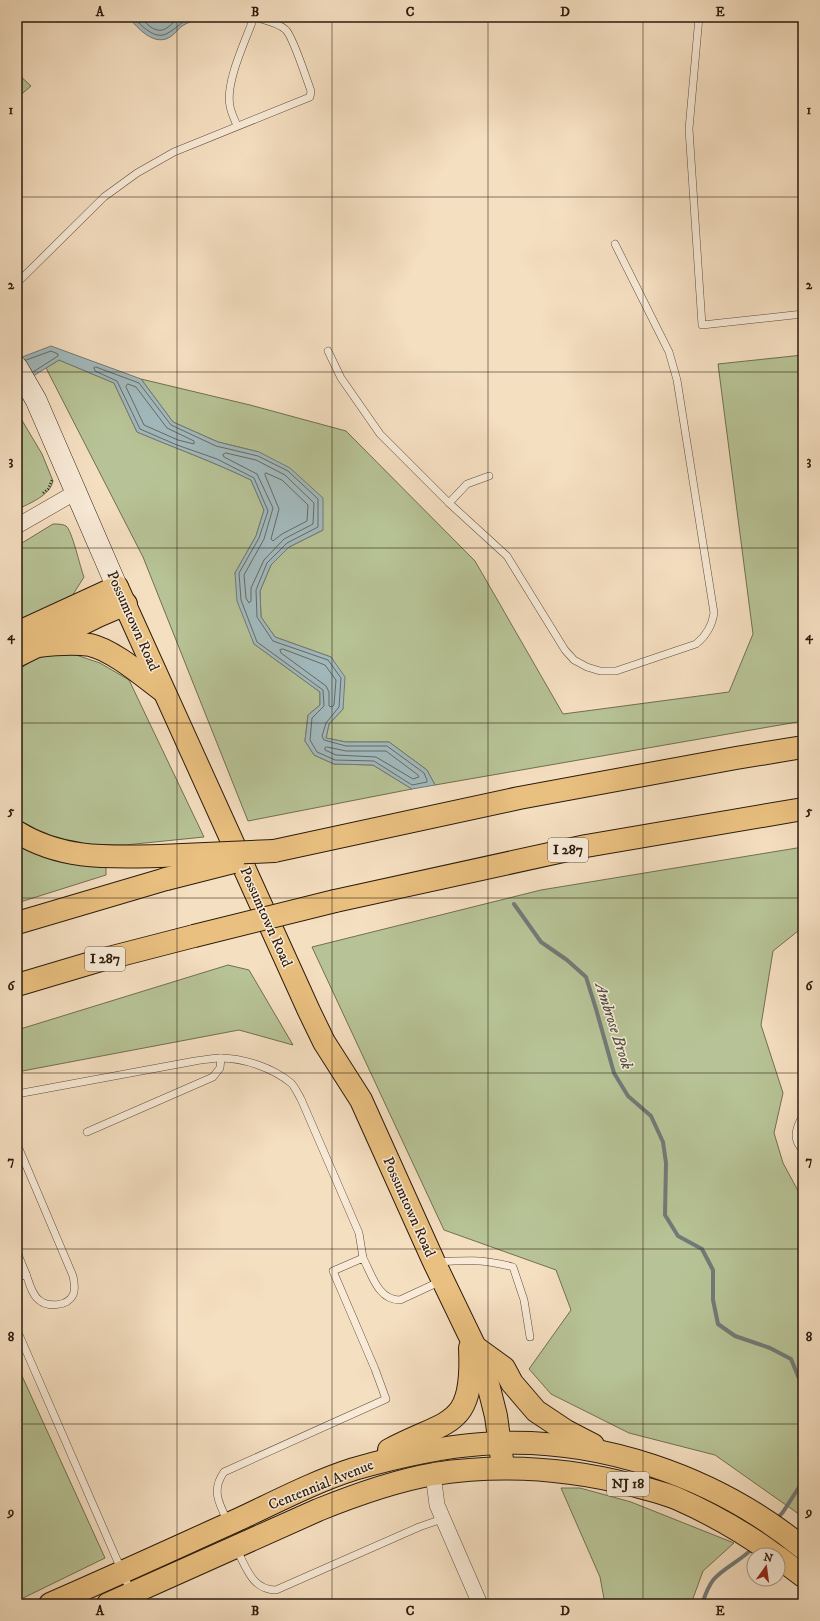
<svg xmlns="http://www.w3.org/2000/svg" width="820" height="1621" viewBox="0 0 820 1621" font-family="'IM FELL DW Pica',serif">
	<rect width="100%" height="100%" fill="#f5dfc1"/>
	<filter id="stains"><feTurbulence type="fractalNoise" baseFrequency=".005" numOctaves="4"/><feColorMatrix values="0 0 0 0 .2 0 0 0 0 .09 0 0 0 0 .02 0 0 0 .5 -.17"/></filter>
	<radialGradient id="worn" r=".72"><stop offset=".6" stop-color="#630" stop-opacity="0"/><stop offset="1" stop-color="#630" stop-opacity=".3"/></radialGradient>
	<!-- green -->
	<g fill="#b7c396" stroke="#706f51">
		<polygon points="17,73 31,86 17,98"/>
		<polygon points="803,355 803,721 435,785 427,770 389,742 346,742 326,738 329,724 343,709 331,657 275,637 261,617 260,591 271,565 289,547 323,530 259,452 218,442 173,422 141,379 250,405 346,431 475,561 563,714 729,692 753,634 718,364"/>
		<path d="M59,360l55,23 23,49c38,16 77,30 114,48l13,30 -8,26 -21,37 19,71 66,48v13l-12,10 -3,26 9,14 20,9 39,1 39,24 -164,32 -105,-264 -97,-189z"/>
		<path d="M17,412l25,42 11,27c-3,15 -24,22 -36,29z"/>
		<path d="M53,524c4,0 10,0 13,2 6,4 14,41 18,51l-12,19 -55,30v-80z"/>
		<polygon points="67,652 100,663 129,680 204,837 125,845 63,844 38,833 17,821 17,671 36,658"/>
		<polygon points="17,840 106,866 106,875 17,903"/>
		<polygon points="803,847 803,927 773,951 761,1025 783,1093 774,1133 783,1163 803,1200 803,1517 715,1455 629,1433 551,1394 529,1369 571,1310 556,1270 444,1230 312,947 541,890"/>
		<polygon points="228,965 249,970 293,1045 239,1030 17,1072 17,1030"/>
		<polygon points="17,1365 105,1558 17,1601"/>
		<polygon points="561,1488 580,1488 631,1502 734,1543 703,1571 691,1604 605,1604 600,1577"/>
	</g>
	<!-- water -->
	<g fill="#a2babe" stroke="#727a77">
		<path d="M128,17h75c-7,3 -15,5 -21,9 -4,3 -7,8 -12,11 -16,10 -32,-9 -42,-20z"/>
		<path d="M51,346l90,33 32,43 45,20 41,10 31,16 33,30v32l-34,17 -18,18 -11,26 1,26 14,20 56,20 14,20 -2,32 -14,15 -3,14 20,4h43l38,28 8,15 -23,4 -39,-24 -39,-1 -20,-9 -9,-14 3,-26 12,-10v-13l-66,-48 -17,-43 -2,-28 21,-37 8,-26 -13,-30c-37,-18 -76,-32 -114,-48l-23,-49 -55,-23 -42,26v-27z"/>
	</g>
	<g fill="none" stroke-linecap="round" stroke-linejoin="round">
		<!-- shore -->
		<g stroke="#666a65" stroke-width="1">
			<path d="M133,17c9,9 22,24 35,16 9,-5 14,-12 24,-16"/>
			<path d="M140,17c6,6 15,17 25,12 6,-3 10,-9 15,-12"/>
			<polyline points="26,360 51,351 58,354 58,356 33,372"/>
			<polygon points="96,367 139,383 171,425 216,446 258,456 288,471 318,499 318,527 287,543 267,563 256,590 257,617 273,641 328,660 341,678 339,707 326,723 322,736 324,740 346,746 387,746 424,773 427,780 427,782 412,785 374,761 335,760 317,752 310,740 312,718 324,706 323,690 257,642 241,600 239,573 259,538 268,511 254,478 217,459 177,445 140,429 117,381 95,371 94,368"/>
			<polygon points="128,384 136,387 167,428 194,441 194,444 178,440 144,425 126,387"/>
			<polygon points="226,453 256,460 285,475 314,503 313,524 284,539 264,560 251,588 251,601 249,603 246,598 244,575 264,539 273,508 257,474 224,457 223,455"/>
			<polygon points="266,473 282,480 308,505 307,521 282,534 273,541 271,539 279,509 265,475"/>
			<polygon points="283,649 325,665 336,680 334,705 332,707 329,706 329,692 326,686 281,653 280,650"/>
			<polygon points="327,747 346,751 386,751 418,775 419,777 413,779 376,757 336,755 325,750 325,748"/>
		</g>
		<!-- stream -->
		<g stroke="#727a77" stroke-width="4">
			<polyline points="514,904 541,942 567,960 586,977 596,1009 614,1073 628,1096 651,1116 663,1142 666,1163 665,1215 678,1236 702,1249 713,1270 713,1300 718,1324 735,1336 770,1348 791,1359 803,1388"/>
			<polyline points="776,1520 783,1512 803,1481"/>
			<path d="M702,1604c3,-9 6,-18 12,-25 11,-12 28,-19 40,-32"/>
		</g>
		<!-- service casing -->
		<g stroke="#5d4c39" stroke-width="8">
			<g id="service">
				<polyline points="699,17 689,129 702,325 803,314"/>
				<path d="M237,126c-2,-6 -6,-13 -7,-20 -5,-24 16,-66 24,-89"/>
				<path d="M17,283l87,-86 33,-24 37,-21 136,-55 1,-6c-5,-13 -17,-52 -25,-61 -7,-7 -22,-10 -32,-13"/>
				<path d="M328,351l13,27 39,56 69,69 58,53 58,94 9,10 13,7 13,4h16l80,-27c10,-8 16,-18 18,-31l-37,-233 -8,-28 -54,-108"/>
				<polyline points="449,503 467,484 489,476"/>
				<path d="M17,1094l178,-33c9,-1 17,-3 25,-3 24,0 53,10 71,25 4,4 7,11 10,16l58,134 4,25"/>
				<path d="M803,1116c-7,11 -11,24 0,34"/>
				<polyline points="87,1132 213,1077 220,1068 221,1058"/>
				<path d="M17,1144l56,132c1,6 3,13 0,19 -6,12 -26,12 -34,5 -7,-5 -10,-18 -13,-26"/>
				<polyline points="17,1252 26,1274 17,1278"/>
				<path d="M436,1262c30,-2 47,-3 77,5l11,33 6,37"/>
				<polyline points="17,1330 131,1592"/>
				<path d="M228,1522c-9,-18 -17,-32 -4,-50l162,-73 -11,-30 -42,-98 30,-13c9,17 15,42 37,42l41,-19"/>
				<path d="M236,1548c10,19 16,42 40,42l143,-63 23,-8"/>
			</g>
		</g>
		<!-- minor casing -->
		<g stroke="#5d4c39" stroke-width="16">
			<g id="minor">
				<polyline points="17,526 76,492"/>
				<polyline points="433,1474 437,1505 480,1604"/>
			</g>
		</g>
		<!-- secondary casing -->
		<g stroke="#2a1b0c" stroke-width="22">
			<polyline id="secondary" points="17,367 36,400 117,587"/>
		</g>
		<!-- trunk casing -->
		<g stroke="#2a1b0c" stroke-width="24">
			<g id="trunk">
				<polyline points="117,587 309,1011 324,1042 361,1100 434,1262 475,1347 485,1372 496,1416 503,1467"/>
				<polyline points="475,1347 504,1368 512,1383 536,1411 566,1431 593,1445"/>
				<path d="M389,1450c60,-32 85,-21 81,-102"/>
				<polyline points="778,1557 803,1576"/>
				<path d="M50,1604c62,-27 123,-55 185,-83 39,-18 78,-39 119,-52 42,-12 84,-22 128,-25 114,-9 233,32 321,104"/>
				<path d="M108,1604l210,-94c37,-15 76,-29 116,-36 66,-10 132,-6 198,11 15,4 32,8 46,14 34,15 67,34 97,56"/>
			</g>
		</g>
		<!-- motorway casing -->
		<g stroke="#2a1b0c" stroke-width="24">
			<g id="motorway">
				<polyline points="17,633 117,587"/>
				<path d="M37,646c17,-2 35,-4 53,-1 23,5 54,32 73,46"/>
				<polyline points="17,656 98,616 126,604"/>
				<path d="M17,832c45,28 92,25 143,24"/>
				<polyline points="274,851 519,798 736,758 803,747"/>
				<polyline points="335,901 586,846 803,809"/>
				<polyline points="17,923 166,879"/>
				<polyline points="17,985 101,960 194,936"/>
			</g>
		</g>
		<!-- path -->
		<polyline stroke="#2a1b0c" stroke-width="2.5" stroke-dasharray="1 2" stroke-linecap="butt" points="43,493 48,489 52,480"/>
		<!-- service -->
		<use href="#service" stroke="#f8ead7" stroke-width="7"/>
		<!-- minor -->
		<use href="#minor" stroke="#f8ead7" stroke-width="15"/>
		<!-- secondary -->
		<use href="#secondary" stroke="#f8ead7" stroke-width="21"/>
		<!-- trunk -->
		<use href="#trunk" stroke="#eac080" stroke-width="22"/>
		<!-- motorway -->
		<use href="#motorway" stroke="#eac080" stroke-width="22"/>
		<!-- motorway-bridge casing -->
		<g stroke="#2a1b0c" stroke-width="24" stroke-linecap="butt">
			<g id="motorway-bridge">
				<polyline points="160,856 274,851"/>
				<polyline points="166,879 233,862"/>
				<polyline points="194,936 335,901"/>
			</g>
		</g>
		<!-- motorway-bridge -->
		<use href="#motorway-bridge" stroke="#eac080" stroke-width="22"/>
	</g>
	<!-- grid -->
	<path fill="none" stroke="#2a1b0c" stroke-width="1" stroke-opacity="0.55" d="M177,17v1587M332,17v1587M488,17v1587M643,17v1587M17,197h786M17,372h786M17,548h786M17,723h786M17,898h786M17,1073h786M17,1249h786M17,1424h786"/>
	<g text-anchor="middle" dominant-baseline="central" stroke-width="3" stroke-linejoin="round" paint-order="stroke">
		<!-- shield labels -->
		<g fill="#f8ead7" stroke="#685949" stroke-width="1">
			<rect x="548" y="838" width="40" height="24" rx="3"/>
			<rect x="85" y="947" width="40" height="24" rx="3"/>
			<rect x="607" y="1472" width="42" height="24" rx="3"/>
		</g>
		<g font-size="14" font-weight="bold" fill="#2a1b0c">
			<text x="568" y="850">I 287</text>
			<text x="105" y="959">I 287</text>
			<text x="628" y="1484">NJ 18</text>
		</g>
		<!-- street labels -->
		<g font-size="15" fill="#2a1b0c" stroke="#f8ead7">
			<text transform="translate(133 621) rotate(66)">Possumtown Road</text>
			<text transform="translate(266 917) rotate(66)">Possumtown Road</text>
			<text transform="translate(409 1207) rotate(66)">Possumtown Road</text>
			<text transform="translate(321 1485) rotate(-22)">Centennial Avenue</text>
		</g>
		<!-- water labels -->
		<g font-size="16" font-style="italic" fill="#54534a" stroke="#f8ead7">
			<text transform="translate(614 1026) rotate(72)">Ambrose Brook</text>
		</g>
	</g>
	<!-- margin -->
	<rect width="820" height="1621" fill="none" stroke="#f5dfc1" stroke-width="44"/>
	<!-- north arrow -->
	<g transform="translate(766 1567) rotate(14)"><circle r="19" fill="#f8ead7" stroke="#a69786"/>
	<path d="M0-3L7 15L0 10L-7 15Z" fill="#8f2418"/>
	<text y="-6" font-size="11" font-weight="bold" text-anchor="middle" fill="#2a1b0c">N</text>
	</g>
	<rect x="22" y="22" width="776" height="1577" fill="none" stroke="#2a1b0c" stroke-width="1.5"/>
	<g font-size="13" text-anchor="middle" font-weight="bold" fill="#2a1b0c">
		<text x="100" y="16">A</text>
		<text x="255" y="16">B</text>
		<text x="410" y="16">C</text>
		<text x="565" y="16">D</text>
		<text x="720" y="16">E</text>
		<text x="11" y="114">1</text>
		<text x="809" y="114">1</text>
		<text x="11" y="289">2</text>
		<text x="809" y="289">2</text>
		<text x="11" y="465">3</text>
		<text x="809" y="465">3</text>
		<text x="11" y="640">4</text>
		<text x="809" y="640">4</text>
		<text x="11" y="815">5</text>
		<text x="809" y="815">5</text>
		<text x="11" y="990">6</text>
		<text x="809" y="990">6</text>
		<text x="11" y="1165">7</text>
		<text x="809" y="1165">7</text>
		<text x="11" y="1341">8</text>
		<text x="809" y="1341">8</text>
		<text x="11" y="1516">9</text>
		<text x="809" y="1516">9</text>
		<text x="100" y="1615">A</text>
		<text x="255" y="1615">B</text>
		<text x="410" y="1615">C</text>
		<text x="565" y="1615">D</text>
		<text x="720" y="1615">E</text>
	</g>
	<rect width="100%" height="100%" filter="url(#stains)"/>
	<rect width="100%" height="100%" fill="url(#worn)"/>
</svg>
